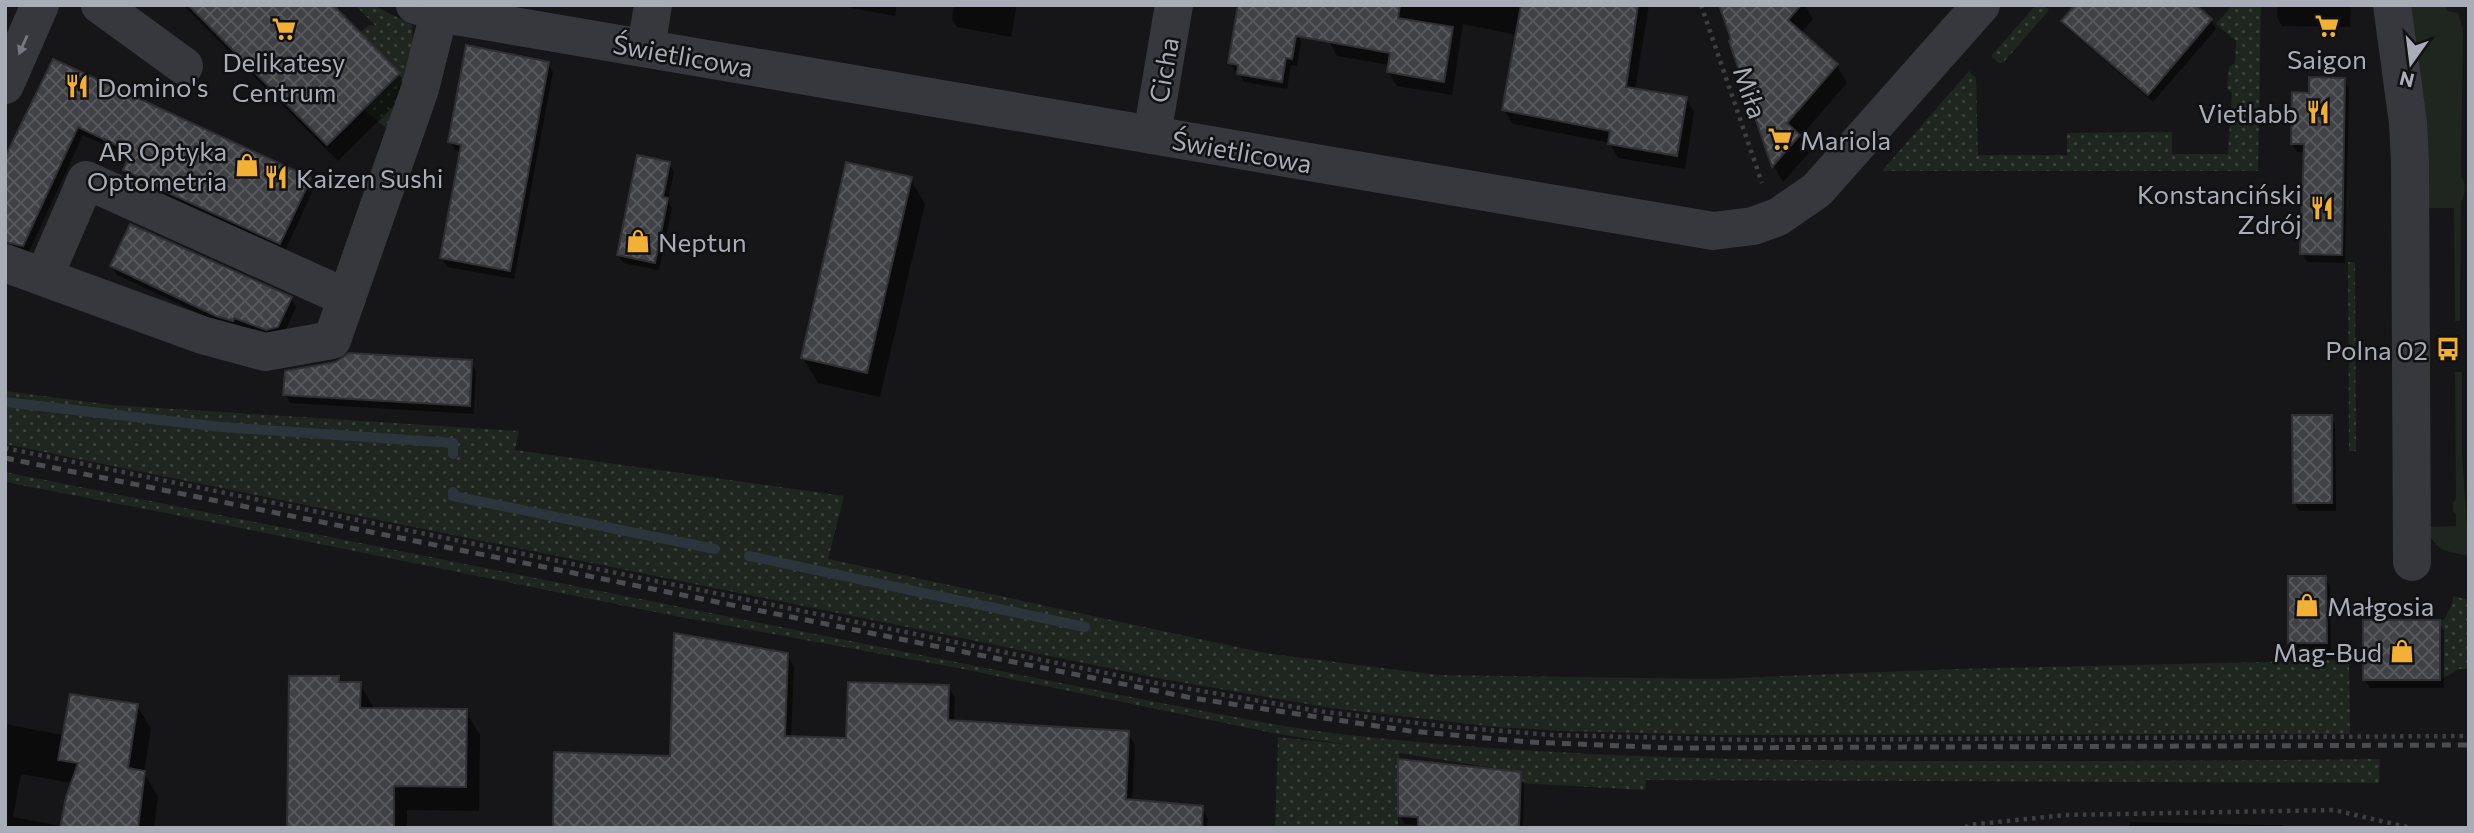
<svg xmlns="http://www.w3.org/2000/svg" width="2474" height="833" viewBox="0 0 2474 833" font-family="Commissioner,sans-serif">
	<defs>
		<pattern id="grass-dots" width="8" height="8" patternUnits="userSpaceOnUse" patternTransform="scale(1.75)"><rect width="8" height="8" fill="#1e261f"/><path d="M2 2h.1M6 6h.1" fill="none" stroke="#3c433d" stroke-width="1.8" stroke-linecap="round"/></pattern>
		<pattern id="building-cross-hatch" width="8" height="8" patternUnits="userSpaceOnUse" patternTransform="scale(1.75)"><rect width="8" height="8" fill="#404145"/><path d="M0 0l8 8M0 8l8-8" fill="none" stroke="#595a5e"/></pattern>
	</defs>
	<rect width="100%" height="100%" fill="#161618"/>
	<!-- grass -->
	<g fill="url(#grass-dots)">
		<polygon points="355,5 373,5 412,25 414,63 390,131 363,109 400,72 360,33 369,25 376,26"/>
		<polygon points="2036,5 2044,5 2049,10 2003,63 1999,63 1991,56"/>
		<polygon points="2228,5 2261,5 2258,171 1882,171 1969,71 1976,78 1978,155 2067,155 2067,133 2172,132 2172,154 2228,154 2232,93 2227,89 2229,67 2235,63 2236,41 2216,24 2230,8"/>
		<polygon points="2348,262 2355,262 2356,451 2349,451"/>
		<polygon points="5,391 112,405 519,431 515,450 844,496 828,559 1265,653 1438,675 1713,679 1957,669 2349,660 2350,734 1713,735 1567,731 1496,727 1331,708 1168,680 5,444"/>
		<path d="M5,472l1156,231c56,10 113,23 170,30 203,24 408,28 613,28 145,0 290,0 436,-2l-1,24 -733,-3 -1,10 -125,-7v-11l-121,-19 -1,75h-123l3,-91 72,8 -72,-11 -320,-66 -283,-52 -504,-102 -166,-32z"/>
		<polygon points="2453,596 2469,600 2469,669 2459,669 2440,680 2440,620 2444,620 2452,605"/>
	</g>
	<!-- garden -->
	<g fill="#1e261f">
		<path d="M2409,5h37l1,6 11,2 5,16 -2,147c6,8 4,18 0,26l-1,119h-5l-1,-113h-28z"/>
		<path d="M2455,372h7v83l7,100c-21,-2 -37,-5 -41,-28l28,-1v-11l-3,-4v-8l3,-4z"/>
	</g>
	<!-- shadow -->
	<g fill="#0007" fill-rule="evenodd">
		<polygon points="183,5 330,5 399,74 409,91 338,161"/>
		<polygon points="836,5 897,5 895,16"/>
		<polygon points="954,5 1017,5 1011,37 957,27 952,19"/>
		<polygon points="1336,5 1649,5 1635,90 1686,98 1694,112 1685,169 1618,158 1610,143 1513,124 1504,110 1518,35 1463,24 1452,95 1397,86 1388,72 1390,65 1337,56 1329,41"/>
		<polygon points="1721,5 1805,5 1813,19 1801,33 1837,65 1847,83 1800,137 1809,153 1783,182 1774,166 1731,41 1733,39"/>
		<polygon points="2077,5 2202,5 2198,9 2211,20 2216,29 2153,102 2068,29 2064,21"/>
		<polygon points="2277,5 2351,5 2350,27 2282,26 2277,17"/>
		<polygon points="1296,32 1301,41 1297,66 1291,65 1287,89 1244,82 1239,72 1235,71 1230,63"/>
		<polygon points="54,61 309,179 314,188 285,251 155,193 153,189 130,178 125,170 131,157 83,135 28,254 5,245 5,163"/>
		<polygon points="548,64 553,72 514,279 447,267 442,258 462,152 455,150 450,142"/>
		<polygon points="2344,80 2349,88 2345,263 2307,262 2302,253 2305,152 2297,152 2292,144 2311,95"/>
		<polygon points="669,164 674,172 668,200 672,208 659,270 623,263 618,255"/>
		<polygon points="910,179 925,204 880,397 818,383 803,358"/>
		<polygon points="112,266 291,299 296,307 283,336 222,324 117,275"/>
		<polygon points="471,362 476,371 474,414 290,403 285,394"/>
		<polygon points="2331,417 2335,425 2336,511 2299,511 2294,502"/>
		<polygon points="2325,578 2330,586 2331,651 2294,651 2289,642"/>
		<polygon points="2439,622 2444,630 2444,688 2370,688 2365,680"/>
		<polygon points="787,655 794,667 791,738 848,740 948,686 955,698 954,722 1128,733 1135,745 1132,802 1201,807 1208,819 1207,828 554,828 672,758"/>
		<polygon points="338,678 341,684 360,684 374,708 466,711 480,735 479,811 407,810 407,828 289,828"/>
		<path d="M137,705l14,24 -7,44 14,24 -4,31h-149v-104l59,11zM21,774l51,9 -10,43 -49,-9z"/>
		<polygon points="1519,774 1524,782 1523,828 1419,828 1419,825 1405,824 1400,816"/>
		<polygon points="2130,822 2283,825 2284,828 2129,828"/>
	</g>
	<g fill="none" stroke-linecap="round" stroke-linejoin="round">
		<!-- stream -->
		<g stroke="#2c353c" stroke-width="10">
			<polyline points="5,402 221,427 453,443 453,454"/>
			<polyline points="453,492 453,496 715,549"/>
			<polyline points="749,556 1085,627"/>
		</g>
	</g>
	<!-- building -->
	<g fill="url(#building-cross-hatch)" stroke="#303034" stroke-width="2">
		<polygon points="188,5 333,5 400,73 327,145"/>
		<polygon points="1238,5 1400,5 1398,18 1453,27 1444,82 1387,72 1390,53 1296,36 1292,59 1286,58 1282,82 1237,74 1238,65 1228,63"/>
		<polygon points="1521,5 1638,5 1626,87 1687,97 1677,156 1608,144 1610,131 1502,110"/>
		<polygon points="1719,5 1801,5 1788,20 1838,64 1787,123 1800,135 1772,167 1729,41 1731,39"/>
		<polygon points="2075,5 2196,5 2212,19 2148,95 2061,21"/>
		<polygon points="466,45 549,62 510,271 440,258 461,145 448,142"/>
		<polygon points="53,59 311,178 280,244 149,184 150,182 123,170 131,152 78,127 23,246 5,242 5,157"/>
		<polygon points="2309,77 2345,78 2342,255 2300,254 2304,144 2291,144 2292,92 2309,93"/>
		<polygon points="637,155 670,162 663,197 668,198 655,263 617,255"/>
		<polygon points="846,162 912,177 867,373 801,358"/>
		<polygon points="130,224 292,297 278,327 266,330 234,318 233,321 216,316 110,266"/>
		<polygon points="349,353 472,360 470,406 283,395 285,371 336,362"/>
		<polygon points="2292,415 2332,415 2332,503 2293,503"/>
		<polygon points="2288,576 2326,576 2327,643 2288,643"/>
		<rect x="2363" y="620" width="77" height="60"/>
		<polygon points="674,633 788,653 785,736 846,738 848,682 949,685 948,720 1129,731 1126,799 1203,806 1202,828 553,828 554,752 670,756"/>
		<polygon points="289,676 339,676 339,682 361,682 360,708 467,709 466,787 394,786 394,828 287,828"/>
		<polygon points="70,694 138,704 128,768 145,771 138,828 60,828 66,797 78,763 58,760"/>
		<polygon points="1398,759 1521,772 1519,828 1418,828 1418,817 1398,816"/>
	</g>
	<g fill="none" stroke-linecap="round" stroke-linejoin="round">
		<!-- path -->
		<g stroke="#3d3f44" stroke-width="4.5" stroke-dasharray="3.5 5" stroke-linecap="butt">
			<polyline points="1701,5 1762,183"/>
			<polyline points="5,448 1150,682 1318,711 1450,727 1553,735 1753,740 2469,736"/>
			<polyline points="1966,828 1968,825 2065,815 2334,810 2411,828"/>
		</g>
		<!-- minor -->
		<g stroke="#37383d" stroke-width="38">
			<polyline points="100,5 184,66"/>
			<polyline points="415,5 450,15 1713,231 1753,226 1778,217 1817,190 1981,5"/>
			<polyline points="2392,5 2408,123 2410,162 2412,562"/>
			<polyline points="646,48 653,5"/>
			<polyline points="5,85 40,5"/>
			<polyline points="1152,135 1174,5"/>
			<polyline points="5,263 202,335 265,352 332,340 420,89 439,13"/>
			<polyline points="44,277 86,180 347,298"/>
		</g>
		<!-- rail -->
		<polyline stroke="#4a4c52" stroke-width="5" stroke-dasharray="9 7" stroke-linecap="butt" points="5,458 1192,698 1410,731 1529,742 1672,748 2469,745"/>
	</g>
	<!-- one-way arrows -->
	<defs><path id="oneway-solid" d="M-6-.8H1V-3.2L6.5 0L1 3.2V.8H-6Z" transform="scale(1.75)"/></defs>
	<use fill="#757881" href="#oneway-solid" transform="translate(23 45) rotate(114)"/>
	<!-- icons -->
	<defs>
		<g id="supermarket-bare" transform="scale(1.89)"><path d="M-6-5.5h2.5l.6 2H6L4.5 2H-2.5L-4.4-4H-6ZM-1.5 3.2a1.3 1.3 0 1 0 .1 0ZM3 3.2a1.3 1.3 0 1 0 .1 0Z" fill="#f2b134" stroke="#111113" stroke-width="2.5" paint-order="stroke"/></g>
		<g id="restaurant-bare" transform="scale(1.89)"><path d="M-5-6h1v4h1v-4h1v4h1v-4h1v5L-1.5 .5V6h-2V.5L-5-1ZM5-6V6H3V1.5H1.5Q1.5-4 5-6Z" fill="#f2b134" stroke="#111113" stroke-width="2.5" paint-order="stroke"/></g>
		<g id="shop-bare" transform="scale(1.89)"><path d="M-5-2.5h2.3a2.7 3.5 0 0 1 5.4 0H5L5.5 6h-11ZM-1.5-2.5h3a1.5 2.3 0 0 0-3 0Z" fill="#f2b134" stroke="#111113" stroke-width="2.5" paint-order="stroke"/></g>
		<g id="bus-bare" transform="scale(1.89)"><path d="M-5-6H5V4H4V6H2V4H-2V6H-4V4H-5ZM-3.5-4V0h7V-4ZM-3.5 1.2v1.5H-2V1.2ZM2 1.2v1.5H3.5V1.2Z" fill="#f2b134" stroke="#111113" stroke-width="2.5" paint-order="stroke"/></g>
	</defs>
	<g fill-rule="evenodd">
		<use href="#supermarket-bare" x="2327" y="26"/>
		<use href="#supermarket-bare" x="284" y="29"/>
		<use href="#restaurant-bare" x="77" y="86"/>
		<use href="#restaurant-bare" x="2318" y="112"/>
		<use href="#supermarket-bare" x="1780" y="139"/>
		<use href="#shop-bare" x="247" y="165"/>
		<use href="#restaurant-bare" x="276" y="177"/>
		<use href="#restaurant-bare" x="2322" y="208"/>
		<use href="#shop-bare" x="638" y="241"/>
		<use href="#bus-bare" x="2448" y="349"/>
		<use href="#shop-bare" x="2307" y="605"/>
		<use href="#shop-bare" x="2402" y="651"/>
	</g>
	<g text-anchor="middle" dominant-baseline="central" stroke-width="5" stroke-linejoin="round" paint-order="stroke">
		<!-- street labels -->
		<g font-size="26" fill="#a8adb8" stroke="#111113">
			<text transform="translate(683 55) rotate(10)">Świetlicowa</text>
			<text transform="translate(1163 70) rotate(-80)">Cicha</text>
			<text transform="translate(1751 92) rotate(71)">Miła</text>
			<text transform="translate(1242 151) rotate(10)">Świetlicowa</text>
		</g>
		<!-- poi labels -->
		<g font-size="26" fill="#a8adb8" stroke="#111113" text-anchor="start">
			<text x="2327" y="58" text-anchor="middle">Saigon</text>
			<text x="284" y="61" text-anchor="middle">Delikatesy<tspan x="284" dy="30">Centrum</tspan></text>
			<text x="97" y="86">Domino's</text>
			<text x="2298" y="112" text-anchor="end">Vietlabb</text>
			<text x="1800" y="139">Mariola</text>
			<text x="227" y="150" text-anchor="end">AR Optyka<tspan x="227" dy="30">Optometria</tspan></text>
			<text x="296" y="177">Kaizen Sushi</text>
			<text x="2302" y="193" text-anchor="end">Konstanciński<tspan x="2302" dy="30">Zdrój</tspan></text>
			<text x="658" y="241">Neptun</text>
			<text x="2428" y="349" text-anchor="end">Polna 02</text>
			<text x="2327" y="605">Małgosia</text>
			<text x="2382" y="651" text-anchor="end">Mag-Bud</text>
		</g>
	</g>
	<!-- border -->
	<rect width="2474" height="833" fill="none" stroke="#a8adb8" stroke-width="14"/>
	<!-- north arrow -->
	<g transform="translate(2411 63) rotate(194)" stroke="#111113" stroke-width="5" paint-order="stroke">
	<path d="M0-5L12 26L0 18L-12 26Z" fill="#a8adb8"/>
	<text y="-10" font-size="19" font-weight="bold" text-anchor="middle" fill="#a8adb8">N</text>
	</g>
</svg>
